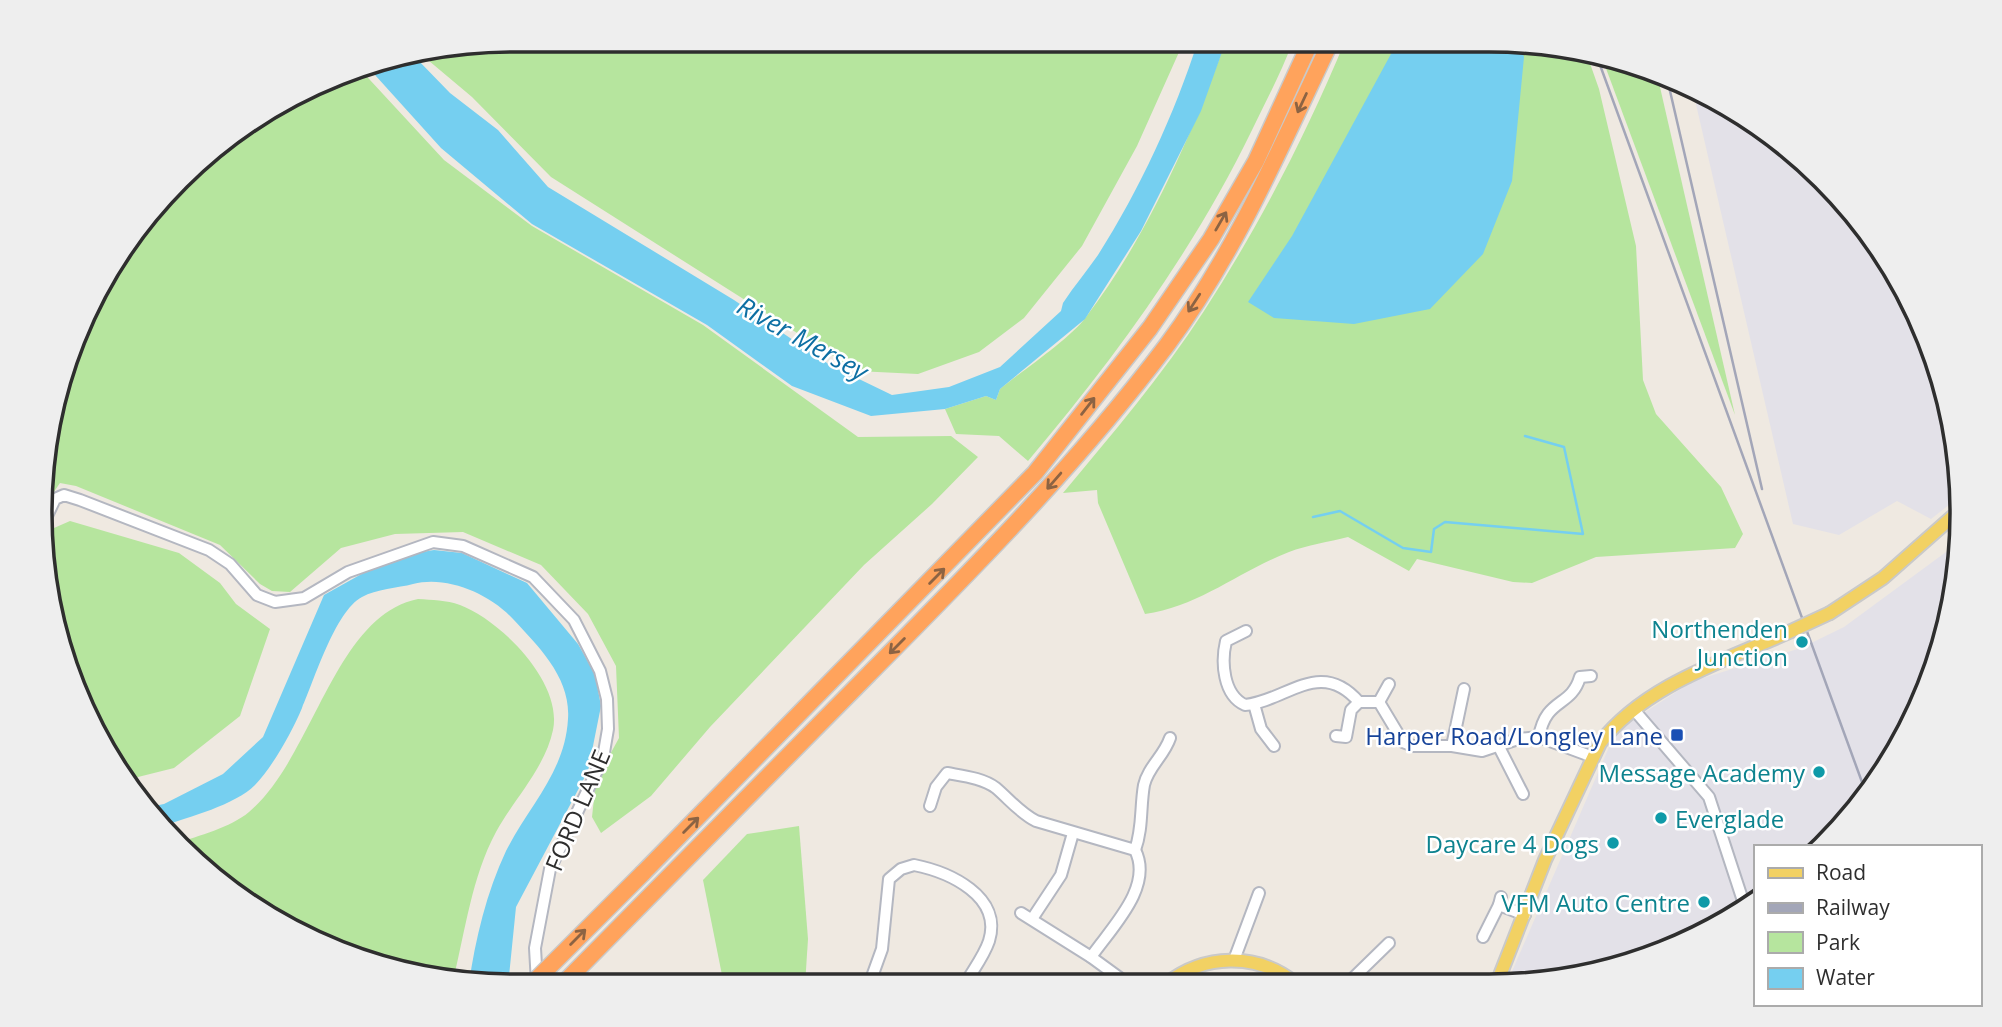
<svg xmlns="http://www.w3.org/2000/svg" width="2002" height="1027" viewBox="0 0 2002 1027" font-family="'Open Sans',sans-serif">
	<rect width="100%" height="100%" fill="#efe9e1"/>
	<!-- industrial -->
	<g fill="#e3e1e8">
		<polygon points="1692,87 1776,138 1844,201 1898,277 1936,361 1958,451 1959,497 1931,519 1897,501 1839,535 1793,524"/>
		<polygon points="1961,541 1946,636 1913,722 1845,825 1822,847 1755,847 1755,901 1670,951 1551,983 1507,983 1616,731 1693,681 1801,648 1844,627"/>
	</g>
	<!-- green -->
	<g fill="#b6e59e">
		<polygon points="514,40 744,40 745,46 762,40 1184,41 1137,146 1082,246 1024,318 979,352 918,374 857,371 551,177 472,97 422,55"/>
		<path d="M1226,41h67c-11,30 -26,58 -40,87 -59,122 -138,230 -225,333l-29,-25 -43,-2 -11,-25 41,-13 10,4 4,-11c22,-18 71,-51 86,-72 62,-81 105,-181 140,-276z"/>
		<path d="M1345,41h174l67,11 13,37 37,157 7,134 13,34 65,73 22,47 -8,14 -139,9 -64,26 -19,-1 -96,-23 -8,12 -61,-34c-19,5 -41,8 -59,15 -50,19 -89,54 -144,62l-47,-111 -1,-13 -34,3c49,-59 99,-117 141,-182 55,-85 102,-176 141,-270z"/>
		<polygon points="1601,55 1657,74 1735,415"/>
		<polygon points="358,67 444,160 532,226 703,325 858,437 951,436 978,457 932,504 864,565 710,727 651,796 601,833 592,817 596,780 619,738 616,666 588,614 541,565 463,532 395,534 341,548 290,592 272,591 260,584 220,545 76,486 60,483 47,502 49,421 76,333 120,251 225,138"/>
		<polygon points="70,521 179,553 220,583 236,604 270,629 240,716 174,768 130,779 89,722 44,575 54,528"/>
		<path d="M418,599c14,1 28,1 42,6 40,15 103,77 93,125 -8,38 -39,69 -57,102 -24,44 -31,100 -43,149l-62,-10 -86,-33 -129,-94c23,-9 54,-16 73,-32 65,-55 85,-196 169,-213z"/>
		<polygon points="799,826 808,939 805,985 724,985 703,880 747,834"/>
	</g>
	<!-- water -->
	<g fill="#75cff0">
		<path d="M1198,41h28l-25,70 -60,120 -56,88 -85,70 -4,11 -10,-4 -41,13 -74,7 -79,-30 -85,-61 -175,-101 -91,-76 -75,-83 50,-7 34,35 48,37 50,57 186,113 96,65 62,30 57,-8 51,-20 61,-56 2,-8c11,-17 24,-32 35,-48 42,-66 76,-140 100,-214z"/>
		<path d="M1398,41h20l6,8c20,-13 49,-11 69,2l25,-10 6,16 -12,124 -29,73 -53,55 -76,15 -80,-6 -26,-16 44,-66z"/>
		<path d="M434,550l28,3 65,30 51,61 17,30 6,32 -13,65 -72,136 -8,79 -39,-2c6,-44 18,-93 37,-133 24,-47 59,-79 62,-132 3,-41 -29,-72 -55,-100 -23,-25 -66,-44 -100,-35 -15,4 -37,5 -51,13 -27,14 -48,84 -60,111 -10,24 -29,58 -47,77 -20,20 -66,32 -92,41l-14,-19 15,-3 59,-30 40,-37 61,-142 68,-38z"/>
	</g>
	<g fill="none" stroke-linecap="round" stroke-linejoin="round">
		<!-- stream -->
		<polyline stroke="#75cff0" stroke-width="2.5" points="1313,517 1340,511 1403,548 1431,552 1434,529 1445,522 1583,534 1564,447 1525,436"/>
		<!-- minor casing -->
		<g stroke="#b4b7c1" stroke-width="14">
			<g id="minor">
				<polyline points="46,518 55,499 64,495 80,500 209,550 230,564 257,595 275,602 304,598 348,572 433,542 463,546 533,577 574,620 600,671 607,699 608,729 603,758 550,869 535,948 537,983"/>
				<path d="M1246,631l-20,10c-5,21 -3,54 19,64 42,-4 75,-48 114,-3h20l24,40 10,4h39l30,5 36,-12 21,-2 54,20"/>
				<polyline points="1379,702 1389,684"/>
				<polyline points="1254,704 1261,729 1274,746"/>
				<polyline points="1635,711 1709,797 1745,907"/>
				<polyline points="1336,736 1346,737 1351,710 1359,702"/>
				<path d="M1539,737c7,-40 32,-29 41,-60l11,-1"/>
				<polyline points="1498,745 1523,794"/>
				<polyline points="1452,746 1464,689"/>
				<path d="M930,806l6,-19 11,-14c16,3 36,5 49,15 14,12 24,25 40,33l99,29c19,37 -24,78 -44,107"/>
				<path d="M1135,850c8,-22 5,-42 9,-65 4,-18 20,-29 26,-47"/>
				<polyline points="1501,897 1499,905 1525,915"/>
				<polyline points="1021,913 1091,957 1128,984"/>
				<polyline points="1032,919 1061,875 1073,833"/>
				<polyline points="1483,937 1499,905"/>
				<polyline points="1234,960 1259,893"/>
				<polyline points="1348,983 1389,943"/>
				<path d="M869,985l13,-36 7,-70 12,-10 13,-4c35,7 89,31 75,76 -5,15 -16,29 -24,43"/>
			</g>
		</g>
		<!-- major casing -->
		<g stroke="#c9c9c9" stroke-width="16">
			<g id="major">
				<polyline points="1830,613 1883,578 1960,510"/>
				<path d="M1497,983l48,-123 55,-117c45,-58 124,-82 189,-111"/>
				<path d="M1166,984c38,-30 90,-32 129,-1"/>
			</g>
		</g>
		<!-- highway casing -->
		<g stroke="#c9c9c9" stroke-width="19">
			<g id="highway">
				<polyline points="643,873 1035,473 1150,328 1211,239 1256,161 1311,41"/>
				<path d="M561,986c103,-104 206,-208 308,-312 104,-105 209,-211 298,-329 69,-93 115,-201 164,-304"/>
			</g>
		</g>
		<!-- minor -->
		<use href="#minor" stroke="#fff" stroke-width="10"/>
		<!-- major -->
		<use href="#major" stroke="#f2d163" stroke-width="12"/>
		<!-- highway -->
		<use href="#highway" stroke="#ffa35c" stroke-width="16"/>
		<!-- rail -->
		<g stroke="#a3a6b8" stroke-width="2.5">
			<polyline points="1596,54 1866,793"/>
			<polyline points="1667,78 1762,489"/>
		</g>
		<!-- major-bridge casing -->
		<g stroke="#c9c9c9" stroke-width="16" stroke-linecap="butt">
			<polyline id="major-bridge" points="1789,632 1830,613"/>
		</g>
		<!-- highway-bridge casing -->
		<g stroke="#c9c9c9" stroke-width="19" stroke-linecap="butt">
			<polyline id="highway-bridge" points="530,986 643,873"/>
		</g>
		<!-- major-bridge -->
		<use href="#major-bridge" stroke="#f2d163" stroke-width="12"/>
		<!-- highway-bridge -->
		<use href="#highway-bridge" stroke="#ffa35c" stroke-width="16"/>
	</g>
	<!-- one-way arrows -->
	<defs><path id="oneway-shaft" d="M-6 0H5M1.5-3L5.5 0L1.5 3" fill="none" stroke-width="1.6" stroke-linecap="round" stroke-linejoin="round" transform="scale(1.75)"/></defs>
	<g stroke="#8c6343">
		<use href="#oneway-shaft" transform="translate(1302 103) rotate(115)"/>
		<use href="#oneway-shaft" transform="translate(1221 221) rotate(-60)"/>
		<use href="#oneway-shaft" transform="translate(1194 303) rotate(123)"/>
		<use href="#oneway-shaft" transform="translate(1088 406) rotate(-52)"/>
		<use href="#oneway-shaft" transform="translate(1054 481) rotate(131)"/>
		<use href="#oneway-shaft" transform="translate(937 576) rotate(-45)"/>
		<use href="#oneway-shaft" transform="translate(897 646) rotate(135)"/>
		<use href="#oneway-shaft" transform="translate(691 825) rotate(-45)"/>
		<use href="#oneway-shaft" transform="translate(578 937) rotate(-45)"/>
	</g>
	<!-- markers -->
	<g fill="#0f9aa8" stroke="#fff" stroke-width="2.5">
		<circle cx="1802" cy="642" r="7"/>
		<circle cx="1819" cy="772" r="7"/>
		<circle cx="1661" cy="818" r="7"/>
		<circle cx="1613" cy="843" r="7"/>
		<circle cx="1704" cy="902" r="7"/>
	</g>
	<rect fill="#1a4fb4" stroke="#fff" stroke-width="2.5" x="1670" y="728" width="14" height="14" rx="3.5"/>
	<g text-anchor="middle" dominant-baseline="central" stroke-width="5" stroke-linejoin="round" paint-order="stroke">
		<!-- culture labels -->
		<g font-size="24" fill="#0d838f" stroke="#fff" text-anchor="end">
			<text x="1788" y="628">Northenden<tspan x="1788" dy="28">Junction</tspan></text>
			<text x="1805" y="772">Message Academy</text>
			<text x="1675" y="818" text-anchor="start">Everglade</text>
			<text x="1599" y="843">Daycare 4 Dogs</text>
			<text x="1690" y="902">VFM Auto Centre</text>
		</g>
		<!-- transit labels -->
		<g font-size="24" fill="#164399" stroke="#fff" text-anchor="end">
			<text x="1663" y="735">Harper Road/Longley Lane</text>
		</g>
		<!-- street labels -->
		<g font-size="24" fill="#2e2e2e" stroke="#fff">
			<text transform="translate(577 810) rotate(-67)">FORD LANE</text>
		</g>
		<!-- water labels -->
		<g font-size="26" font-style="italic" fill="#0d6fa3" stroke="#fff">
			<text transform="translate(803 338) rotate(29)">River Mersey</text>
		</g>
	</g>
	<!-- crop -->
	<path d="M0 0H2002V1027H0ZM513 52H1489A461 461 0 0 1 1950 513V513A461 461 0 0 1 1489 974H513A461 461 0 0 1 52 513V513A461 461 0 0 1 513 52Z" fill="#eee" fill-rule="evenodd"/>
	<path fill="none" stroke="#2e2e2e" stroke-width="3.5" d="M513 52H1489A461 461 0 0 1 1950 513V513A461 461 0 0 1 1489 974H513A461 461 0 0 1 52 513V513A461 461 0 0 1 513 52Z"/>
	<!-- legend -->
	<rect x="1754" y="845" width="228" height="161" fill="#ffffff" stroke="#ababab" stroke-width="2"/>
	<rect x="1768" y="868" width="35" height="10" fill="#f2d163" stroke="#ababab" stroke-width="2"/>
	<text x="1816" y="880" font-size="21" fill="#2e2e2e">Road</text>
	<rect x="1768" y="903" width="35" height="10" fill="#a3a6b8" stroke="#ababab" stroke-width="2"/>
	<text x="1816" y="915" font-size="21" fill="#2e2e2e">Railway</text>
	<rect x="1768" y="932" width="35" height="21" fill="#b6e59e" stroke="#ababab" stroke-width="2"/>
	<text x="1816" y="950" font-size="21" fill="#2e2e2e">Park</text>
	<rect x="1768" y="968" width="35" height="21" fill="#75cff0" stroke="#ababab" stroke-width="2"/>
	<text x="1816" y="985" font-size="21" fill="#2e2e2e">Water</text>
</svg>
